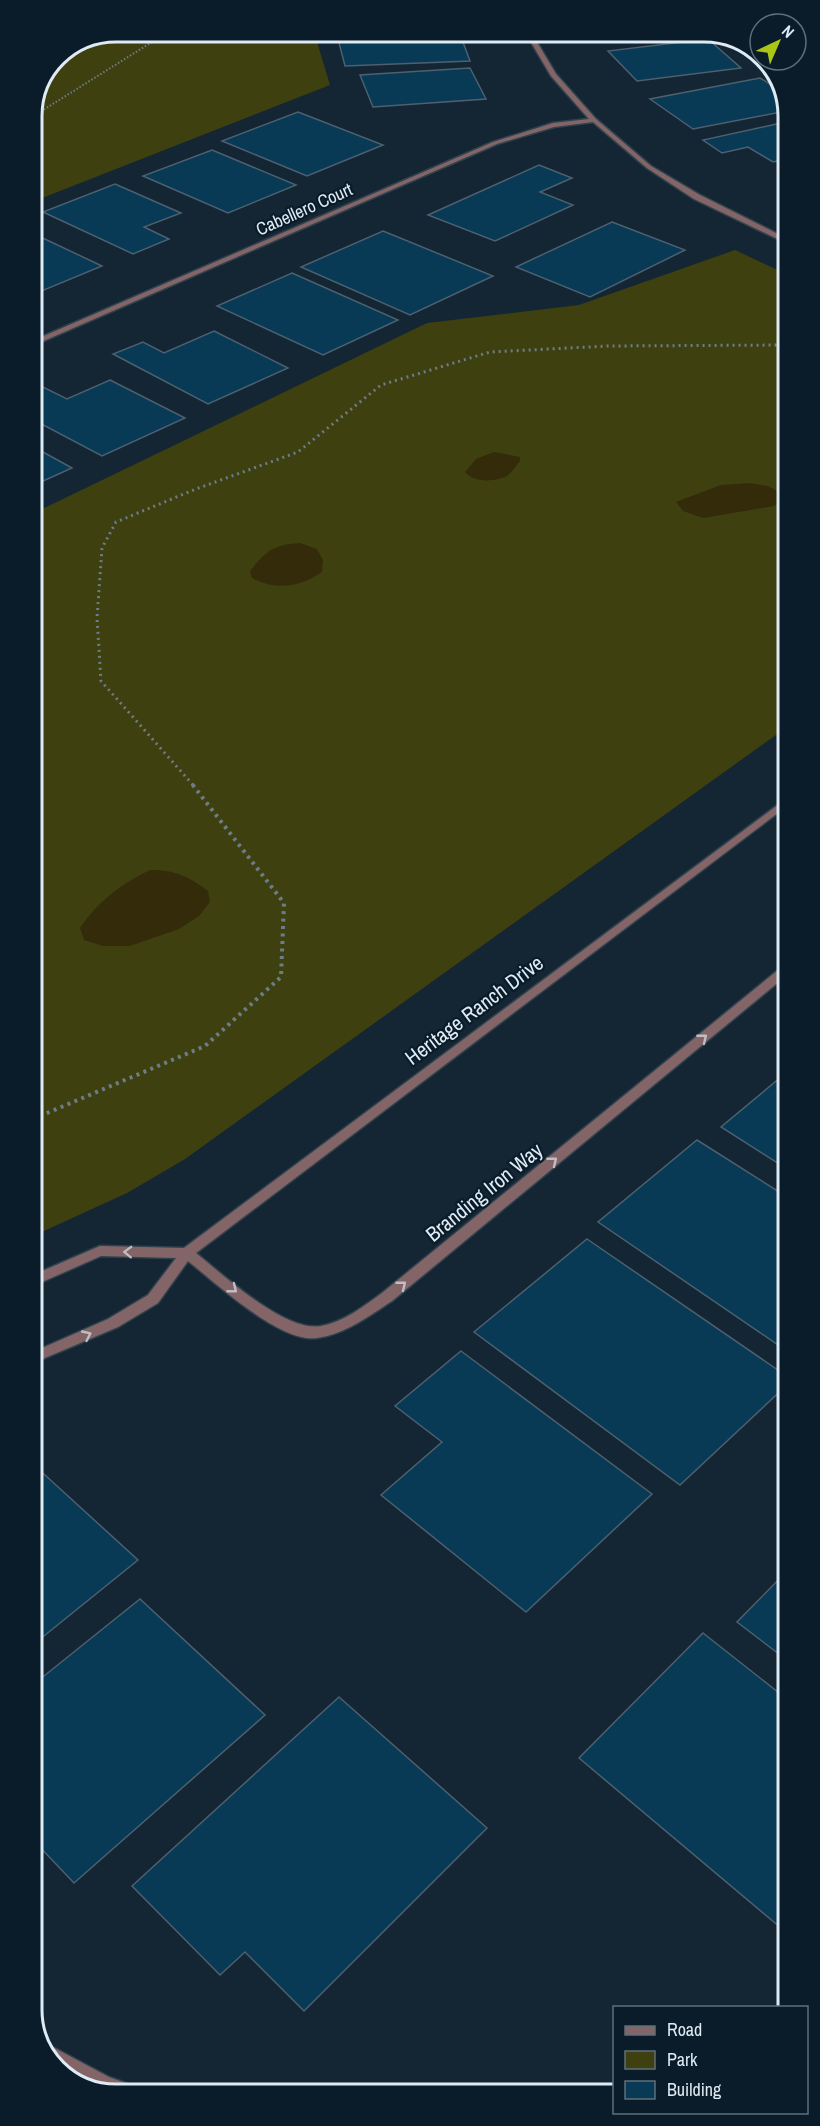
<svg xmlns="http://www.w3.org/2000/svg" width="820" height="2126" viewBox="0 0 820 2126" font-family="'Archivo Narrow',sans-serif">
	<rect width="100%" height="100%" fill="#142633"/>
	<!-- green -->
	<g fill="#3f400f">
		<polygon points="116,32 314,32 330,85 32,202 32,110 56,56"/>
		<polygon points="735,250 786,274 787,727 185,1159 127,1193 33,1236 32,514 427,323 579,305"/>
	</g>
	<!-- sand -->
	<g fill="#332b0a">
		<path d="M494,452l26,5v4c-4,5 -8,11 -13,15 -11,6 -34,7 -42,-4l11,-13z"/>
		<polygon points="750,483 768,486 781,493 782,501 774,506 703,518 683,511 676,502 721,485"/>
		<path d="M300,543l17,6 6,11 -1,12c-22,15 -46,19 -70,6l-2,-7c17,-21 23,-26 50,-28z"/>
		<path d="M150,870c25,0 38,6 58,21l2,11 -11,14 -20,13 -49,17h-27l-19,-6 -4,-12c17,-26 42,-45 70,-58z"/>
	</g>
	<!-- building -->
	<g fill="#083955" stroke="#4c606f" stroke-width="1.5">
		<polygon points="600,32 692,32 603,37"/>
		<polygon points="460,34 470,61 345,66 338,39"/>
		<polygon points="708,39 741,68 637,81 608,51"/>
		<polygon points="470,68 486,99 373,107 360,75"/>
		<polygon points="760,78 786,94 786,111 693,129 650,99"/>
		<polygon points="298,112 383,145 307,176 222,141"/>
		<polygon points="786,122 786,159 773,162 748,147 722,153 703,140"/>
		<polygon points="212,150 296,185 228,213 143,176"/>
		<polygon points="539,165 572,178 540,192 573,205 495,241 428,215"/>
		<polygon points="115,184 181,213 144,227 169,239 133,254 43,212"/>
		<polygon points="612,222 685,250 590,297 516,267"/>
		<polygon points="383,231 493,276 410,315 301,267"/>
		<polygon points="32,233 102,266 32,295"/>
		<polygon points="292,273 398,320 323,355 217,306"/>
		<polygon points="214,331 288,368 208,404 113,354 143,342 164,353"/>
		<polygon points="110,380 185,418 102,456 32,419 32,390 41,386 67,399"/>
		<polygon points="32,446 72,468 32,486"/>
		<polygon points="787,1072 787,1169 721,1127"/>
		<polygon points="697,1140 787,1197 787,1351 598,1222"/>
		<polygon points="587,1239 788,1377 788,1384 680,1485 474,1332"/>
		<polygon points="461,1351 652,1494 526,1612 381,1495 442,1442 395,1406"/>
		<polygon points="34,1465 138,1560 34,1644"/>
		<polygon points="788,1570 788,1661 737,1622"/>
		<polygon points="140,1599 265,1715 74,1883 34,1841 34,1684"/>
		<polygon points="703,1633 788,1700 788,1934 579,1758"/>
		<polygon points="339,1697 487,1828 304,2011 245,1952 220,1975 132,1886"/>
	</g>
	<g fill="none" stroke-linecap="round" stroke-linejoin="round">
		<!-- minor casing -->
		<g stroke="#30424e" stroke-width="3">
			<g id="minor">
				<polygon points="525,32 531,32 556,74 596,119 651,166 700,195 786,238 786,243 694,199 647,168 593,122 554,127 497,144 32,346 32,341 493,142 553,123 589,119 551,76"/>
				<path d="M787,798v8l-591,447c27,22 90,80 125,73 23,-4 43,-20 61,-33l401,-327 4,-1v10l-395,326c-23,15 -47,33 -75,37 -37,5 -100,-54 -129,-77l-30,42 -40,24 -85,36v-11l75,-33 40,-24 28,-37 -75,-2 -68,30v-11l67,-29 84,2z"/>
				<polygon points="47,2044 109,2077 139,2088 142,2094 110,2094 95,2088 56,2068 43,2046"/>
			</g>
		</g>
		<!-- path-far2 -->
		<polyline stroke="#6d7c87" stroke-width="2" stroke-dasharray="1.5 2" stroke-linecap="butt" points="32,117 168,32"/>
		<!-- path-far1 -->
		<polyline stroke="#6d7c87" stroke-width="3" stroke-dasharray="2 4" stroke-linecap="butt" points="193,785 101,681 97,618 102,548 116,522 196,489 298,452 381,385 490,352 608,346 786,345"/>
		<!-- path -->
		<polyline stroke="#6d7c87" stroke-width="4" stroke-dasharray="3 4.5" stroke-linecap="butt" points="33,1119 205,1046 281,977 284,903 192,784"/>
		<!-- minor -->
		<use href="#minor" fill="#846567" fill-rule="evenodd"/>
	</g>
	<!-- one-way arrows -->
	<defs><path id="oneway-chevron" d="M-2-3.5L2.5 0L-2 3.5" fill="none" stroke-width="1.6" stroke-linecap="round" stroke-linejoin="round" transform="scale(1.5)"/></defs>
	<g stroke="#bfbcc3">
		<use href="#oneway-chevron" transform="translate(703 1038) rotate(-39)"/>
		<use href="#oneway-chevron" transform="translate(553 1161) rotate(-39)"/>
		<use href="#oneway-chevron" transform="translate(128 1252) rotate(-178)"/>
		<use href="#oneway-chevron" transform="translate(402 1285) rotate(-39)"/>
		<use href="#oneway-chevron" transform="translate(233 1289) rotate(38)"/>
		<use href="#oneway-chevron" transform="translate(87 1335) rotate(-25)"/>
	</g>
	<g text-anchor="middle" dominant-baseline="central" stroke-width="4.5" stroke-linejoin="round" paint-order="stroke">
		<!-- far-street labels -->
		<g font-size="18" fill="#dfebf4" stroke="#0a1c29">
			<text transform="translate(304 209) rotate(-24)">Cabellero Court</text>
		</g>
		<!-- street labels -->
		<g font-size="21" fill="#dfebf4" stroke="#0a1c29">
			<text transform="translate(474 1010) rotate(-37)">Heritage Ranch Drive</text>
			<text transform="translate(484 1192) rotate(-39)">Branding Iron Way</text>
		</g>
	</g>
	<!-- crop -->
	<path d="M0 0H820V2126H0ZM116 42H704A74 74 0 0 1 778 116V2010A74 74 0 0 1 704 2084H116A74 74 0 0 1 42 2010V116A74 74 0 0 1 116 42Z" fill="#0a1c29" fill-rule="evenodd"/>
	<path fill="none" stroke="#dfebf4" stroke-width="3" d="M116 42H704A74 74 0 0 1 778 116V2010A74 74 0 0 1 704 2084H116A74 74 0 0 1 42 2010V116A74 74 0 0 1 116 42Z"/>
	<!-- legend -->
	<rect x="613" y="2006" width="195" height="108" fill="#0a1c29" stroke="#5f6f7a" stroke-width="1.5"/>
	<rect x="625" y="2026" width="30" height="9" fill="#846567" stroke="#5f6f7a" stroke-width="1.5"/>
	<text x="667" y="2036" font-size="18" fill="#dfebf4">Road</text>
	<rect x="625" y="2051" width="30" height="18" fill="#3f400f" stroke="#5f6f7a" stroke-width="1.5"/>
	<text x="667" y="2066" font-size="18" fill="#dfebf4">Park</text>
	<rect x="625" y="2081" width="30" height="18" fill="#083955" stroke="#5f6f7a" stroke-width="1.5"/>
	<text x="667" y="2096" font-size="18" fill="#dfebf4">Building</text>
	<!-- north arrow -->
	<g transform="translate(778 42) rotate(44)"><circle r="28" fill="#0a1c29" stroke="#5f6f7a" stroke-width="1.5"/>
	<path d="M0-4.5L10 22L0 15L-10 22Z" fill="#aac718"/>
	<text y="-9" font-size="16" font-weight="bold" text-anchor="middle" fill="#dfebf4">N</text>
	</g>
</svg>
